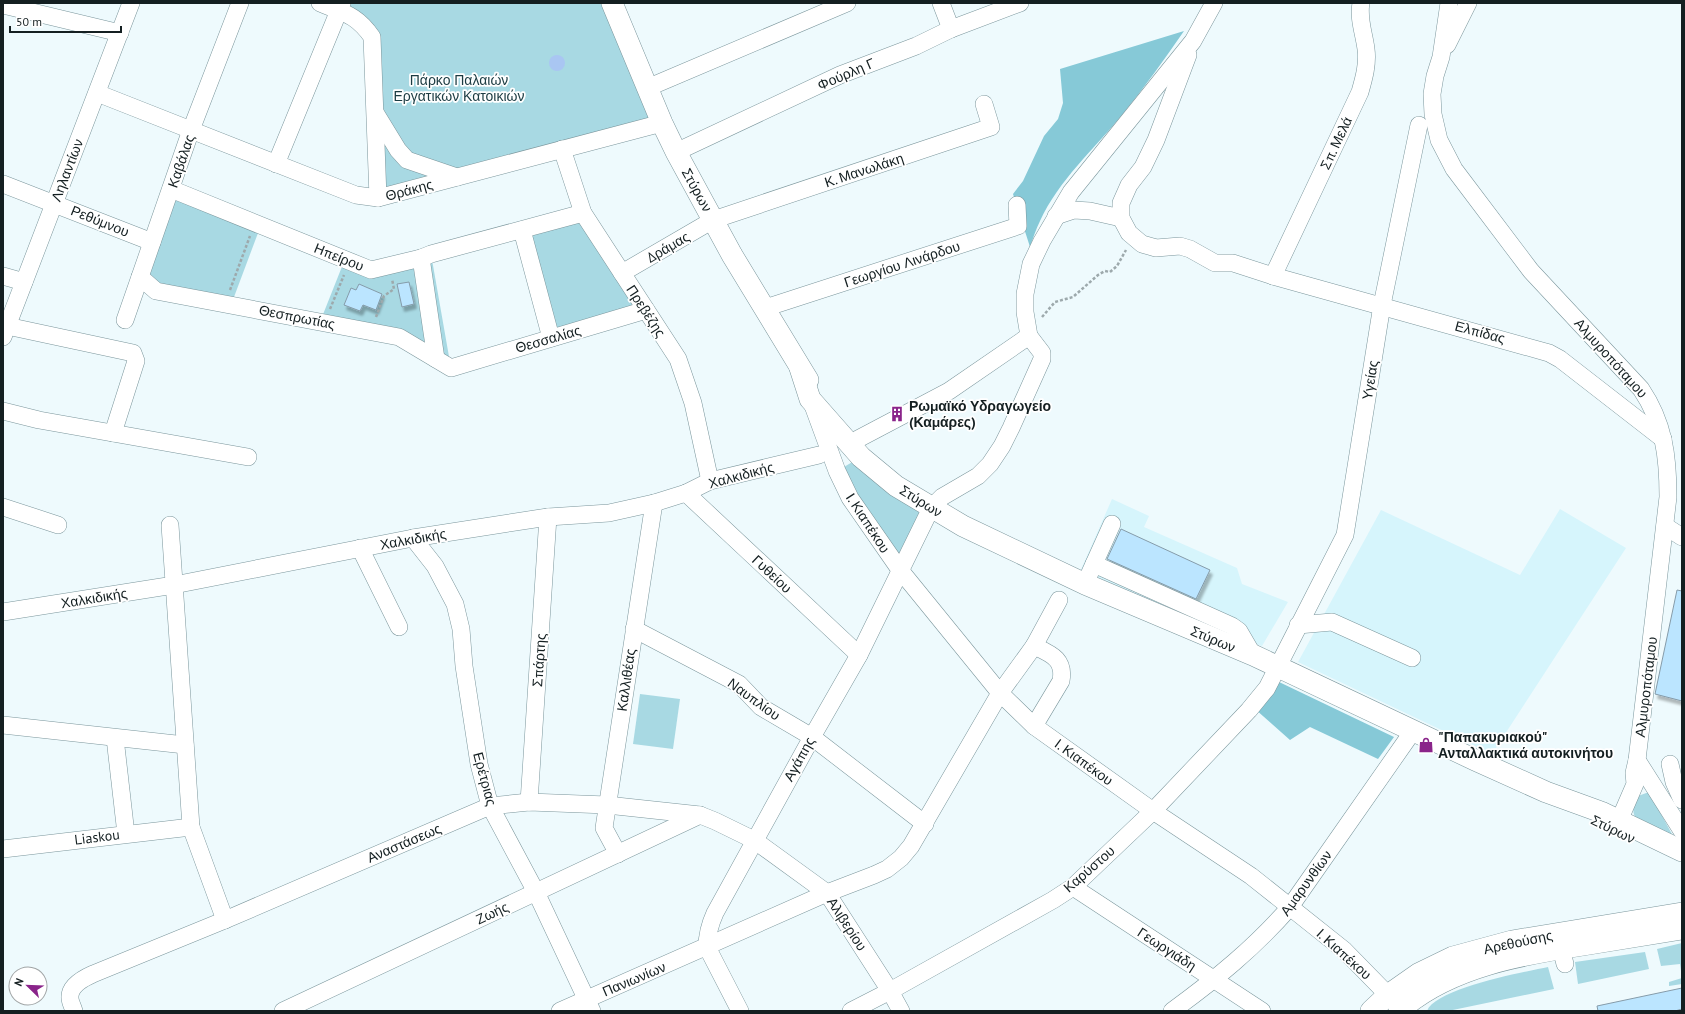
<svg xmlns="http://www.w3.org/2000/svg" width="1685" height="1014" viewBox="0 0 1685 1014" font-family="'PT Sans',sans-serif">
	<defs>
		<filter id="shadow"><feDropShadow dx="2.5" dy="4.5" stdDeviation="1" flood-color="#0004"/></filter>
	</defs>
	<rect width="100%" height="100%" fill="#eefafd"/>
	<!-- built -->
	<g fill="#d6f5fc">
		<polygon points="1112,499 1149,516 1144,527 1237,568 1242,584 1288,602 1262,646 1208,628 1080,572"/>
		<polygon points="1560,509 1626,548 1492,754 1298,662 1381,510 1520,575"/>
	</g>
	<!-- green -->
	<g fill="#a8d9e3">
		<polygon points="342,3 612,3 662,123 378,198 372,38"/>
		<polygon points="171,189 261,225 231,305 156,291 140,277"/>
		<polygon points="583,213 646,310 551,338 522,230"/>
		<polygon points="431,254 451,368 399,337 320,322 345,259 372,270"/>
		<polygon points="861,457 931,508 900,570 837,471"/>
		<polygon points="640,694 680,699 673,749 633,744"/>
		<path d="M1649,792l24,44 -37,-17c-5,-9 -2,-14 2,-23z"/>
		<polygon points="1682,943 1682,984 1669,986 1669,982 1682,978 1680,964 1661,966 1657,949"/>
		<polygon points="1645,952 1649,969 1578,984 1575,962"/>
		<path d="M1548,967l6,22 -106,22h-21c9,-23 98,-39 121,-44z"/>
	</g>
	<!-- forest -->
	<g fill="#86c9d7">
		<path d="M1184,31c-20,29 -40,57 -62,84 -28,34 -63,65 -82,106 -4,8 -7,17 -10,26l-17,-53 10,-13 21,-45 14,-17 5,-16 -3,-34z"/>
		<polygon points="1277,681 1394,737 1378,759 1310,727 1290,740 1255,709"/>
	</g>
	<!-- water -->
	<circle fill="#a9c6f2" cx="557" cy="63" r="8"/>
	<!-- building -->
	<g fill="#bbe5ff" stroke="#859ba9" filter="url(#shadow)">
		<polygon points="409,282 414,304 402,307 397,284"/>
		<polygon points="359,284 382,294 376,310 363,305 360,311 344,305 351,288 356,290"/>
		<polygon points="1121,529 1210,570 1196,599 1107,559"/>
		<polygon points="1677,590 1682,591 1682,701 1655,694"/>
		<polygon points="1682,988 1682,1009 1675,1011 1598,1011 1597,1006"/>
	</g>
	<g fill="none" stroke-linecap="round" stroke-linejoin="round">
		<!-- minor casing -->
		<g stroke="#7b969c" stroke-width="18">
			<g id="minor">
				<path d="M320,3c24,10 37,12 52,34l6,161"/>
				<polyline points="941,3 951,29"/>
				<path d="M1449,3l-8,54 -6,19 -3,18 1,20 6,26 15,29 77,102 110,118c23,34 27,67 27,108l-31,263 -3,13 1,11 -16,37"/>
				<polyline points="3,5 120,33"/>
				<polyline points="1447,45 1468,3"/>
				<polyline points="1188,55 1156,140 1143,167 1129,185 1121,203 1121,218 1129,233 1142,244 1156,248 1180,246 1190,249 1215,263 1233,263 1273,276 1549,353 1560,359 1663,439"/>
				<polyline points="647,88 847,3"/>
				<polyline points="97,93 356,195 378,198 662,123"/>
				<polyline points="376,114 398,150 407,160 457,177"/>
				<polyline points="562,149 583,213 678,359 693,403 710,481"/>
				<polyline points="676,152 840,75 916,46 951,29 1020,3"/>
				<polyline points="276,164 342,3"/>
				<polyline points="3,184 152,242"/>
				<polyline points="171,189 371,270 421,258 431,254 583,213"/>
				<polyline points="1056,216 1074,210 1090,211 1121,218"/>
				<polyline points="522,230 551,338"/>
				<polyline points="421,258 436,359"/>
				<polyline points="622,273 713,220 991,127 984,104"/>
				<polyline points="3,276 24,282"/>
				<path d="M1273,276l87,-184c4,-14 8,-28 6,-43 -2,-16 -8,-30 -5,-46"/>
				<polyline points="140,277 156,291 399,337 451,368 646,310"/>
				<polyline points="765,308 1018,226 1017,205"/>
				<polyline points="125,320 191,130 240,3"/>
				<polyline points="7,326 133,353 136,361 113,433"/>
				<polyline points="3,337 131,3"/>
				<polyline points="812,403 837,471 850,498 900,570 1000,693 1034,726 1153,811 1251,876 1344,950 1388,995"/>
				<polyline points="3,411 39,420 248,457"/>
				<polyline points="858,439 949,391 1029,336"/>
				<polyline points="686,493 859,655"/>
				<polyline points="3,507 58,525"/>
				<polyline points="170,525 191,827 225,920"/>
				<polyline points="1665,526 1682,537"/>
				<polyline points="413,538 435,566 455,604 461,629 464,666 479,764 490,806 536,892 592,1011"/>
				<polyline points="360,548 399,627"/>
				<polyline points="1094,564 1232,626 1239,631 1253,655"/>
				<polyline points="1089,575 1112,524"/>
				<polyline points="3,612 174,585 413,538 548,517 609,513 654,503 686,493 710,481 819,455"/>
				<polyline points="1298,625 1332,622 1412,658"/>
				<polyline points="634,629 739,684 761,707 812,737 925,824"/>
				<polyline points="1034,646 1059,600"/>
				<polyline points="3,725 185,745"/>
				<polyline points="115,738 126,834"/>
				<polyline points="1637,760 1682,831"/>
				<polyline points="1670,764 1674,782 1682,800"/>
				<polyline points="529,802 548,517"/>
				<polyline points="3,849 191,827"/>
				<polyline points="618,854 604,828 654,503"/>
				<polyline points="1073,887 1262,1011"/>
				<polyline points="1561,948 1565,964"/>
				<path d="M74,1011c-1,-4 -4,-9 -4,-13 -1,-12 14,-20 23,-24l132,-54 265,-114 39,-4 78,3 93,10 15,6 39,19 73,53 63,98 11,20"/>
				<polyline points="283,1011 700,815"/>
				<path d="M560,1011l267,-118 47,-18 13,-6 14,-11 10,-12 89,-153 34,-47c17,8 31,13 27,35l-27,45"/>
				<path d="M740,1011l-33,-64c0,-13 3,-23 8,-34l97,-176 47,-82 72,-147 11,-11 36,-21 12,-12 12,-18 9,-18 31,-69v-6l-13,-17 -4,-24v-18l6,-30 11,-23 29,-49 122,-151 21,-38"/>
				<polyline points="851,1011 890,991 1053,900 1073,887 1153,811 1249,710 1267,688 1345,535 1382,305 1419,125"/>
				<path d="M1172,1011c44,-32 82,-63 118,-104l123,-176"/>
			</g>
		</g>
		<!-- major casing -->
		<g stroke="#7b969c" stroke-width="22">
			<g id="major">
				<polyline points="612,3 662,123 676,152 732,255 808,380"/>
				<polyline points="800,368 810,399 861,457 896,486 963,526 1085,584 1253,655 1475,760 1546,792 1601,812 1682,851"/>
				<polyline points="1371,1011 1388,995 1418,974 1453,957 1512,941 1682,913"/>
				<path d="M1399,1011c50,-45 125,-57 190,-67 31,-5 62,-10 93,-15"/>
			</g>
		</g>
		<!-- path -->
		<g stroke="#9da9ac" stroke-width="2.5" stroke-dasharray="3 2" stroke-linecap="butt">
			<polyline points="230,290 250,236"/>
			<polyline points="330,309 344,275"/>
			<polyline points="376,317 384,296 394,289 392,279"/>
			<polyline points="1042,317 1055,302 1073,297 1098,275 1105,271 1110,272 1117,266 1126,250"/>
		</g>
		<!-- minor -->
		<use href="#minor" stroke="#fff" stroke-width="17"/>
		<!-- major -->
		<use href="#major" stroke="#fff" stroke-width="21"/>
	</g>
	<!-- icons -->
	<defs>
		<g id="building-bare" transform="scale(1.2)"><path d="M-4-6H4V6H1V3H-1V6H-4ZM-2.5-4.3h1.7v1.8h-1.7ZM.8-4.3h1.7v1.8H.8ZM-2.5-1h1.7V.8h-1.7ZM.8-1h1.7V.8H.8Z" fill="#8a248a" stroke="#fff" stroke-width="2.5" paint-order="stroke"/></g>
		<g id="shop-bare" transform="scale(1.2)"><path d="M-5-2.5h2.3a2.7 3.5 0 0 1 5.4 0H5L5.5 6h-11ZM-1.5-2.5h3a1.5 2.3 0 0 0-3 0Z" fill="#8a248a" stroke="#fff" stroke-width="2.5" paint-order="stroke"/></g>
	</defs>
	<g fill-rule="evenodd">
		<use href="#building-bare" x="897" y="414"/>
		<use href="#shop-bare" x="1426" y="745"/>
	</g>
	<g text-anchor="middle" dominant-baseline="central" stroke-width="3.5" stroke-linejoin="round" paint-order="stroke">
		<!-- street labels -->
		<g font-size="14" fill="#141f21" stroke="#fff">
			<text transform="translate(846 74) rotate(-23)">Φούρλη Γ</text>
			<text transform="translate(1336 143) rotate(-65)">Σπ. Μελά</text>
			<text transform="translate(181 161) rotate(-71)">Καβάλας</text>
			<text transform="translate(67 170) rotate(-69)">Ληλαντίων</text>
			<text transform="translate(864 170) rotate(-18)">Κ. Μανωλάκη</text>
			<text transform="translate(409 190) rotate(-15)">Θράκης</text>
			<text transform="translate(697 190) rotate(61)">Στύρων</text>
			<text transform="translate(100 221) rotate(22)">Ρεθύμνου</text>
			<text transform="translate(668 247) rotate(-30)">Δράμας</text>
			<text transform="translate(339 257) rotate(22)">Ηπείρου</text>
			<text transform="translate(902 264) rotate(-18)">Γεωργίου Λινάρδου</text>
			<text transform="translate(646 311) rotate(57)">Πρεβέζης</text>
			<text transform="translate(297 317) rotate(11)">Θεσπρωτίας</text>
			<text transform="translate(1480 332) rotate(15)">Ελπίδας</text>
			<text transform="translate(548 339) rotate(-16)">Θεσσαλίας</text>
			<text transform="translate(1611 358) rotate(48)">Αλμυροπόταμου</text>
			<text transform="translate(1370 380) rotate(-81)">Υγείας</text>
			<text transform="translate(741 475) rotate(-15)">Χαλκιδικής</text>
			<text transform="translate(921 501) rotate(32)">Στύρων</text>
			<text transform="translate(868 523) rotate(57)">Ι. Κιαπέκου</text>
			<text transform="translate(413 539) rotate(-10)">Χαλκιδικής</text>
			<text transform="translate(772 574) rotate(43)">Γυθείου</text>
			<text transform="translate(94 598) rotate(-9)">Χαλκιδικής</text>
			<text transform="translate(1213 639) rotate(23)">Στύρων</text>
			<text transform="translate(539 660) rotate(-86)">Σπάρτης</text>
			<text transform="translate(626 680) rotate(-82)">Καλλιθέας</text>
			<text transform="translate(1646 687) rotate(-83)">Αλμυροπόταμου</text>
			<text transform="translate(754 699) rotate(36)">Ναυπλίου</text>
			<text transform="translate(799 759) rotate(-61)">Αγάπης</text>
			<text transform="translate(1084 762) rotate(36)">Ι. Κιαπέκου</text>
			<text transform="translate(485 779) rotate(75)">Ερέτριας</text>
			<text transform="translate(1613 829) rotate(26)">Στύρων</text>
			<text transform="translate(97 837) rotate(-7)">Liaskou</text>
			<text transform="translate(404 843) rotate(-23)">Αναστάσεως</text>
			<text transform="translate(1089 869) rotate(-41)">Καρύστου</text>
			<text transform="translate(1306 883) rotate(-54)">Αμαρυνθίων</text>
			<text transform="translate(492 913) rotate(-25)">Ζωής</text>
			<text transform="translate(847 924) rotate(57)">Αλιβερίου</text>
			<text transform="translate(1518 942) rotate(-12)">Αρεθούσης</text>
			<text transform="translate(1167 949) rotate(33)">Γεωργιάδη</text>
			<text transform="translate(1344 954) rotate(42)">Ι. Κιαπέκου</text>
			<text transform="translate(634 979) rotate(-23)">Πανιωνίων</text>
		</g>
		<!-- park labels -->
		<g font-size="14" fill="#1b3b42" stroke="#fff">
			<text x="459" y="80">Πάρκο Παλαιών<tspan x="459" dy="16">Εργατικών Κατοικιών</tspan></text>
		</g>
		<!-- poi labels -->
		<g font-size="14" font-weight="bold" fill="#141f21" stroke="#fff" text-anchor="start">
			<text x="909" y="406">Ρωμαϊκό Υδραγωγείο<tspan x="909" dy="16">(Καμάρες)</tspan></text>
			<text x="1438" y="737">"Παπακυριακού"<tspan x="1438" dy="16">Ανταλλακτικά αυτοκινήτου</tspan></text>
		</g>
	</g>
	<!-- border -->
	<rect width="1685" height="1014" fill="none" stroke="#141f21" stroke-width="8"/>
	<!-- north arrow -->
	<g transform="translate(28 986) rotate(293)"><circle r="19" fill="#ffffff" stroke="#a1a5a6"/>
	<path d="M0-3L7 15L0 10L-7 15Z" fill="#8a248a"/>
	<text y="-6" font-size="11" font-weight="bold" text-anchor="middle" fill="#141f21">N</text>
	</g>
	<!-- scale -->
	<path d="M10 26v6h111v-6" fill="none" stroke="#141f21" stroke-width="2"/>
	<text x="16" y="26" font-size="12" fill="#141f21" stroke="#ffffff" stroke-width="3" paint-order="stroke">50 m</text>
</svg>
